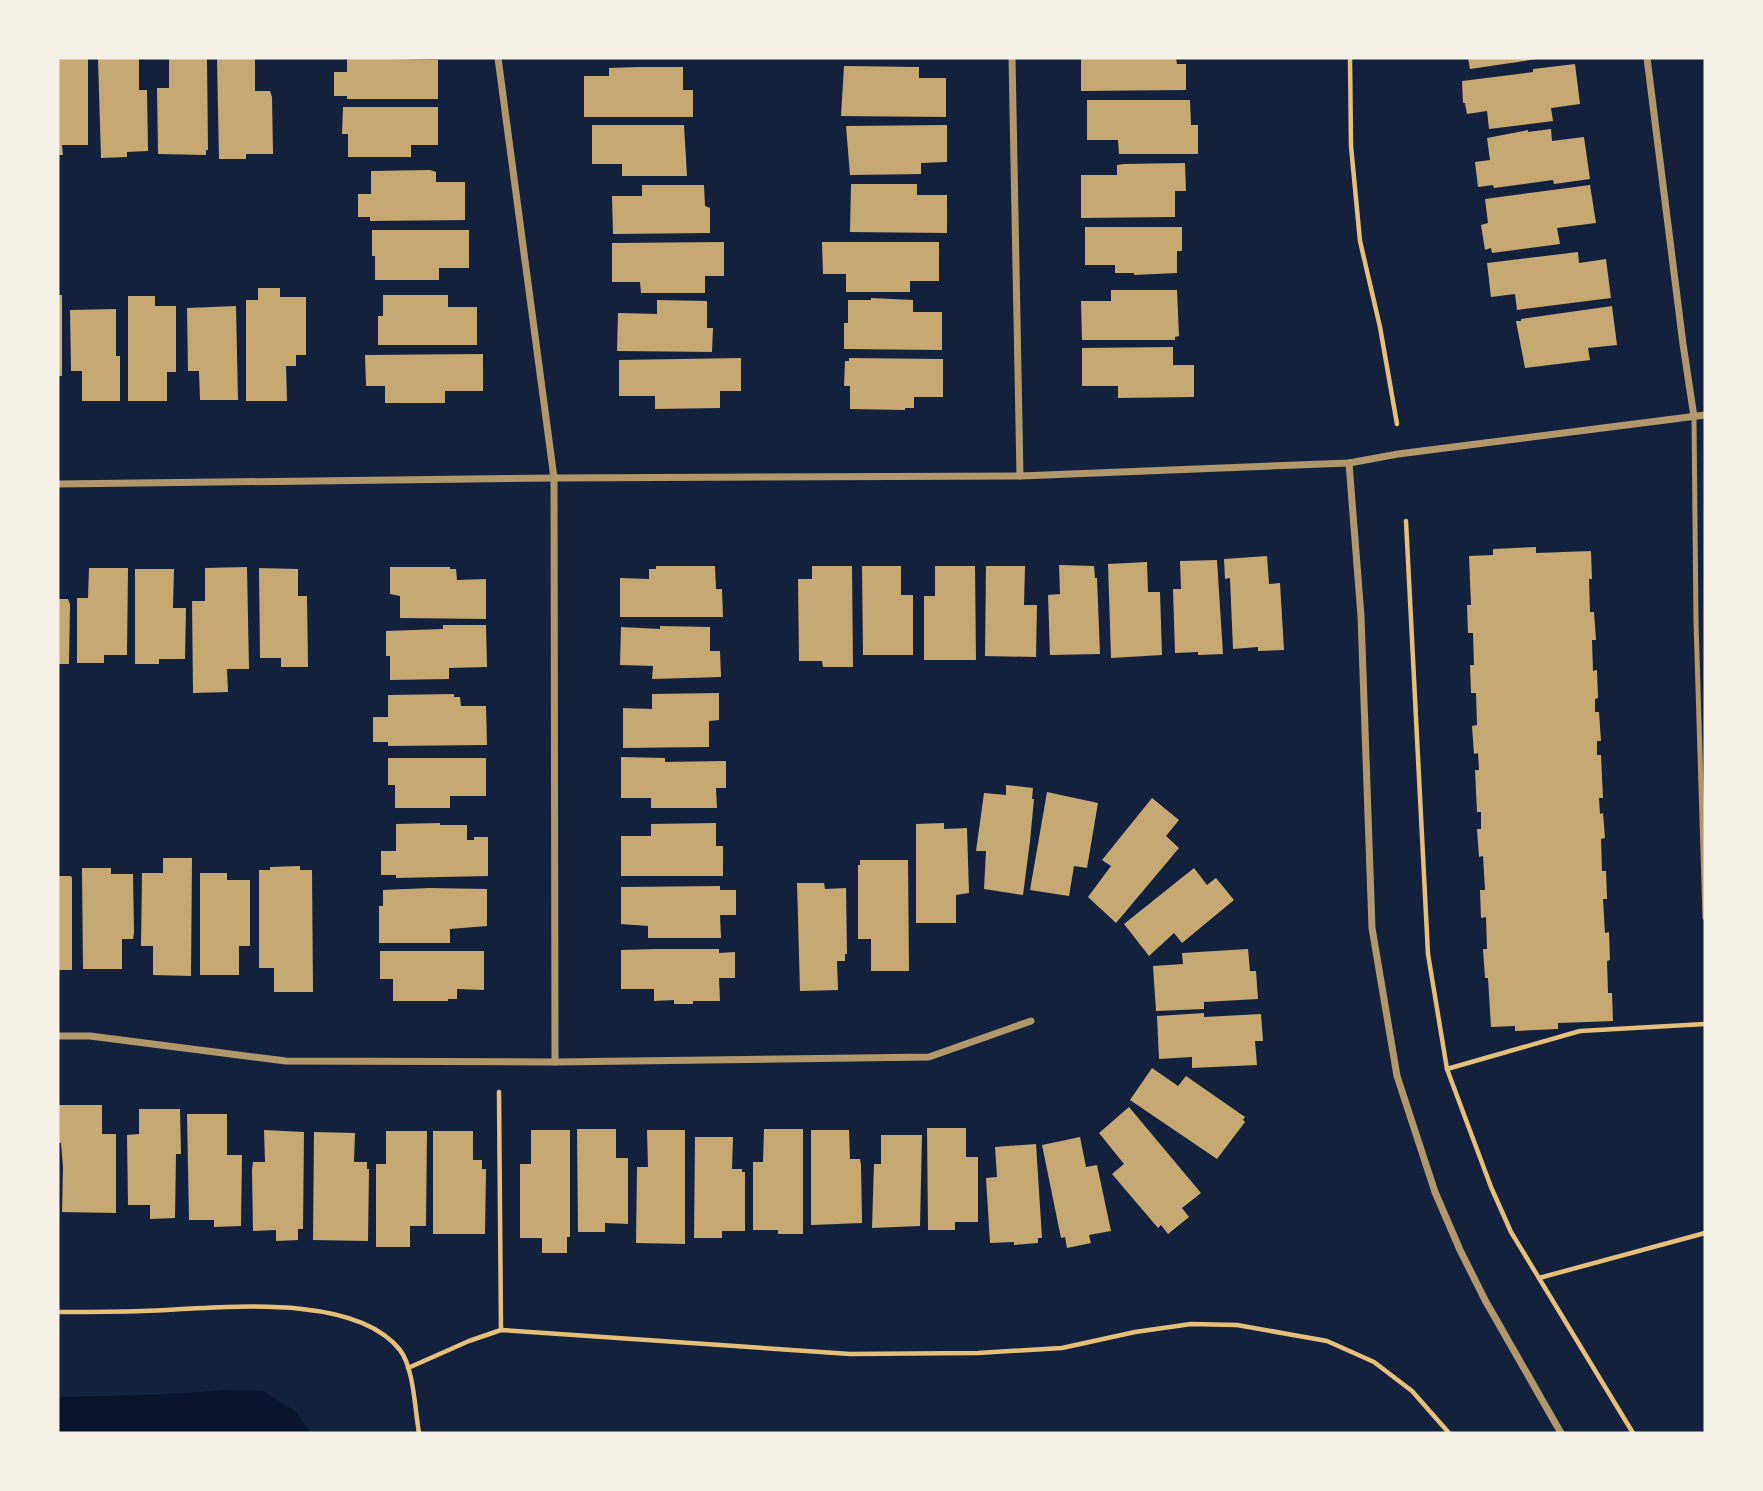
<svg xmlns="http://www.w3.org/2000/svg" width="1763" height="1491" viewBox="0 0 1763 1491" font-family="'Sofia Sans Condensed',sans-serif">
	<rect width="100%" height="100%" fill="#14213d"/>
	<!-- water -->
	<path fill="#0b132b" d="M223,1390l40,1 33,21 15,21h-253v-36c55,-1 110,-2 165,-7z"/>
	<!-- building -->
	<g fill="#c6a872">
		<polygon points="88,58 88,145 62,145 63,155 58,155 58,59"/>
		<polygon points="169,58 207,58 208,150 206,150 206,155 158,154 157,88 169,88"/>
		<polygon points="217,58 255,58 255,91 270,91 272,97 273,154 246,154 246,159 219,159"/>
		<polygon points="347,58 438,60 438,99 347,99 347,96 334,96 334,72 347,72"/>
		<polygon points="1081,58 1176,58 1177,64 1186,64 1186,90 1081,91"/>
		<polygon points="1468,58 1537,58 1537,59 1470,69"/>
		<polygon points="98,59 139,59 139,90 147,90 148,151 127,152 127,157 101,158"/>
		<polygon points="1575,64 1580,104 1551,108 1553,121 1489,129 1487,111 1467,114 1465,103 1463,103 1462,81 1533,72 1533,69"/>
		<polygon points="844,66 919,67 919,78 946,78 946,117 841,116"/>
		<polygon points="639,67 683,67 683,90 693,90 693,117 584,117 584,76 609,76 609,68"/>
		<polygon points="1087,100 1190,100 1191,125 1198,125 1198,154 1119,154 1118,140 1087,140"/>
		<polygon points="343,107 438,107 438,145 411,145 411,157 348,157 348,134 342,134"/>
		<polygon points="592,125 684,125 687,176 622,176 622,164 592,164"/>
		<polygon points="947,125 947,162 921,163 921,174 850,175 846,126"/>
		<polygon points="1551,129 1552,141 1584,137 1590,179 1554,184 1553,180 1494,188 1493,185 1478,187 1475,162 1490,160 1487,138 1528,130 1528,132"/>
		<polygon points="1185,163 1186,191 1175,191 1175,217 1081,218 1081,175 1117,175 1117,165 1124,164"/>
		<polygon points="430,170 436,172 436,182 465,182 465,220 370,221 370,217 358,217 358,194 371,194 371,171"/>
		<polygon points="851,184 917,184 917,195 947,195 947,233 850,232"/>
		<polygon points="642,185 704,185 705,206 710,208 710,233 613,234 612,196 642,196"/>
		<polygon points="1590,185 1596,223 1557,228 1560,244 1492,253 1491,248 1485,250 1481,225 1488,223 1485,199"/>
		<polygon points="1085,227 1182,227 1182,251 1177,251 1177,273 1134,275 1134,273 1115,273 1115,265 1085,265"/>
		<polygon points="372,230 469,230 469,268 439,268 439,280 375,280 375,256 372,256"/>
		<polygon points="724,242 724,276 705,276 705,293 641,293 640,282 612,282 612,243"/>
		<polygon points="822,242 939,242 939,281 910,281 910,292 846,292 846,274 823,274"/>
		<polygon points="1578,252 1579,263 1606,259 1611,298 1517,310 1515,294 1491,297 1487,263"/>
		<polygon points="258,288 280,288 280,297 306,297 306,355 296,355 296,366 286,366 287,401 246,401 246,300 258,300"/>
		<polygon points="1111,290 1177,290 1179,336 1175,337 1175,340 1082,340 1081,301 1111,301"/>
		<rect x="58" y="295" width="4" height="81"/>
		<polygon points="383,295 448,295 448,307 477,307 477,345 378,345 378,316 383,316"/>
		<polygon points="128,296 155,296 155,306 176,306 176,372 167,372 167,401 128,401"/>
		<polygon points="871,298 913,300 913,312 942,312 942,350 844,349 844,323 848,323 848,300 871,300"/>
		<polygon points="657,300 707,301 707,328 713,328 712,352 617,351 618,313 657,314"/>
		<polygon points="236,306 238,400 200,400 199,371 188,371 187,308"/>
		<polygon points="1612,306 1617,345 1588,348 1590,360 1525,368 1516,321 1521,321 1521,319"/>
		<polygon points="116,309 116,356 120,356 120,401 82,401 82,371 71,371 70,310"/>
		<polygon points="1173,347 1173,365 1194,365 1194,397 1118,398 1118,386 1082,386 1082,348"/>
		<polygon points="483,354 483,391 445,391 445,403 385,403 385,386 366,386 365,355"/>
		<polygon points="741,358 741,391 720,391 720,408 655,409 655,396 619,396 619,360"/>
		<polygon points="849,358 943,359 943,397 914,397 914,408 905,408 905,410 850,409 850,386 844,386 845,361 849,361"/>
		<polygon points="1536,547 1536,553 1591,551 1592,579 1589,579 1590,612 1594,612 1596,640 1592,640 1593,671 1597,670 1598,698 1595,699 1595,712 1599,712 1601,741 1597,741 1597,755 1601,755 1603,798 1599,798 1600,814 1603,813 1605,838 1601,839 1602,871 1606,871 1607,899 1603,899 1605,933 1609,932 1610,960 1607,961 1608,993 1612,993 1613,1021 1558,1023 1558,1029 1515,1031 1515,1026 1491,1027 1488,978 1485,978 1483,949 1487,949 1486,917 1481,918 1480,890 1485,890 1483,856 1479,857 1477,829 1481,829 1481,812 1477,812 1475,770 1479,770 1478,753 1474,754 1472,726 1477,725 1476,693 1471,693 1470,665 1474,665 1473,633 1468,633 1467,605 1471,605 1469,556 1493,555 1493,549"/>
		<polygon points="1267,556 1269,584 1280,583 1284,650 1258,651 1258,647 1233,649 1230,578 1225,579 1224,559"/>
		<polygon points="1217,560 1223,654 1198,655 1198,652 1175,653 1173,589 1181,589 1180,561"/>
		<polygon points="1147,562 1148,592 1160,592 1162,655 1111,658 1108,564"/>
		<polygon points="1059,565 1094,566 1095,578 1097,578 1100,654 1050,655 1048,595 1060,594"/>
		<polygon points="656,566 715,566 716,589 722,589 723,617 620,617 620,578 649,579 649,569 656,569"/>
		<polygon points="812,566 852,566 853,667 823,667 822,661 799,661 798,579 812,579"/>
		<polygon points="862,566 901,566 901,595 913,595 913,655 863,655"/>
		<polygon points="935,566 975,566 976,660 924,660 924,596 935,596"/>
		<polygon points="986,566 1025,566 1024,605 1037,605 1036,657 985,656"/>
		<polygon points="247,567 249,669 227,669 228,692 193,693 192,601 205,601 205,568"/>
		<polygon points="390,567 450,567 450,569 456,569 457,580 486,579 486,619 400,618 400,596 390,594"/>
		<polygon points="89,568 128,568 127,655 104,655 104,663 77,663 77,598 88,598"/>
		<polygon points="259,568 298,569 298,596 307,596 308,667 281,667 281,658 260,658"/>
		<polygon points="135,569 174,569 173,608 186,608 185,659 159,659 159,664 135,664"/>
		<polygon points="58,599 68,599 70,604 69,664 58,664"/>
		<polygon points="443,625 486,625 487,667 449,668 449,679 390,680 390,656 386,656 386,631 443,629"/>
		<polygon points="660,626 710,627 710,651 720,651 721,677 652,679 653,666 620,665 621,627 660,629"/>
		<polygon points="719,693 719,720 709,721 709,747 623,748 623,708 652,709 652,694"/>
		<polygon points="454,694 454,697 460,697 461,706 486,706 487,745 388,746 388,742 373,742 373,717 388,717 388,695"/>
		<polygon points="621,757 665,758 665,762 726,761 726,788 716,788 717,808 651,808 651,798 621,798"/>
		<polygon points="388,758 486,758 486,796 450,796 450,808 395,808 395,785 388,785"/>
		<polygon points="1006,785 1033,788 1032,799 1034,799 1030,841 1023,895 984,889 986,851 976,851 984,793 1006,795"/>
		<polygon points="1047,792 1098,803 1087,868 1074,866 1069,896 1030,890"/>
		<polygon points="1152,798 1179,820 1166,836 1179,848 1116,923 1088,897 1111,866 1102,860"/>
		<polygon points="440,823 440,825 467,825 467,840 474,840 474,837 488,837 488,876 396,878 396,875 381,875 381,851 396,851 396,824"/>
		<polygon points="716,823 716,846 723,846 723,876 621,876 621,836 651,836 651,824"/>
		<polygon points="944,823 944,829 967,828 969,893 956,895 956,923 916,923 916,824"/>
		<polygon points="163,858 192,858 191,976 153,975 153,946 141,946 142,873 163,873"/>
		<polygon points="860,860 908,860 909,971 871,971 871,939 858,939 858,865 860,865"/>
		<polygon points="300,866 300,870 312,870 313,992 274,992 274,968 259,968 259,870 270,870 270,867"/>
		<polygon points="82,868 111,868 111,874 133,874 134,933 133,939 122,939 122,969 83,969"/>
		<polygon points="1194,868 1207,885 1216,878 1234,900 1182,943 1174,933 1149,956 1124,924"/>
		<polygon points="200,873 227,873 227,880 250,880 250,946 239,946 239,975 200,975"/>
		<polygon points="58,876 71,876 72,878 72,970 58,970"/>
		<polygon points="797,883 824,883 825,889 846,888 847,954 845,954 845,961 837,961 838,990 800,991"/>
		<polygon points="720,886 720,890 736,890 736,915 720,915 721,938 648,938 648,926 621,924 621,887"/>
		<polygon points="430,888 487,889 487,926 450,929 450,943 379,943 379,906 383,906 383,890"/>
		<polygon points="657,949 719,949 719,953 735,952 735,978 719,978 720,1001 693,1001 693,1004 674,1004 674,1000 654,1001 654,989 621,989 621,950"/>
		<polygon points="1248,949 1250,971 1256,971 1258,999 1204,1002 1204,1009 1156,1011 1153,966 1183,964 1182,953"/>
		<polygon points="380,951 484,951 484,990 457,989 457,999 448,999 448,1001 393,1001 393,979 380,979"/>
		<polygon points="1204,1013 1204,1017 1261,1014 1263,1041 1255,1041 1257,1065 1192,1068 1192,1057 1159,1059 1157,1016"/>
		<polygon points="1152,1068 1178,1086 1186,1076 1245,1117 1243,1120 1245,1122 1217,1159 1130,1100"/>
		<polygon points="58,1105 102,1105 102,1134 116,1134 116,1213 62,1212 63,1167 61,1143 58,1143"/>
		<polygon points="1129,1107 1201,1193 1182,1208 1189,1217 1168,1234 1161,1225 1158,1228 1112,1174 1124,1164 1099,1133"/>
		<polygon points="139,1109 180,1109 181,1154 176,1154 175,1218 150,1219 150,1205 128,1205 127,1135 139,1134"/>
		<polygon points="187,1114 227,1114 227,1155 242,1155 241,1226 214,1227 214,1220 189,1220"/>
		<polygon points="927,1128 966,1128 966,1157 978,1157 978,1222 955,1222 955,1230 928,1230"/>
		<polygon points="577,1129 616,1129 616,1158 628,1158 628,1224 605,1223 605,1232 578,1232"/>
		<polygon points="764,1129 803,1129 803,1234 778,1234 778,1230 753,1230 753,1162 763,1162"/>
		<polygon points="264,1130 304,1132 303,1229 298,1229 298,1240 276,1241 276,1230 253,1231 252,1170 253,1162 265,1162"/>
		<polygon points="531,1130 570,1130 570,1237 567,1237 567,1253 542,1253 542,1238 520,1238 520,1164 531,1164"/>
		<polygon points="647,1130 685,1130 685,1244 636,1243 637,1167 648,1167"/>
		<polygon points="811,1130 849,1130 850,1159 860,1159 861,1165 862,1223 811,1225"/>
		<polygon points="386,1131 427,1131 426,1226 410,1226 410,1247 376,1247 376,1164 386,1164"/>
		<polygon points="433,1131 473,1131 473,1160 482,1160 482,1169 486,1169 485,1234 433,1234"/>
		<polygon points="314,1132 355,1133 354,1162 367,1162 367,1169 369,1169 368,1241 313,1240"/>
		<polygon points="881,1135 922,1135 920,1226 872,1228 874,1164 881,1164"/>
		<polygon points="695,1137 733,1137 732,1169 742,1169 742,1172 745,1172 745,1231 722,1231 722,1238 694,1238"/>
		<polygon points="1080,1137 1086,1167 1097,1165 1111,1231 1089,1235 1091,1243 1067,1248 1065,1237 1061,1238 1042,1145"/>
		<polygon points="1036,1144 1042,1238 1038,1238 1038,1243 1014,1245 1014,1242 990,1243 986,1178 997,1177 995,1147"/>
	</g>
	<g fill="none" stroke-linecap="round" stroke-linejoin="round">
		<!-- path -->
		<g stroke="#e5c07b" stroke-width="4.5">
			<polyline points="1350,58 1351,146 1360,241 1380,327 1397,424"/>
			<polyline points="1406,521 1428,954 1447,1069 1491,1187 1511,1232 1633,1433"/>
			<polyline points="1447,1069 1580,1031 1705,1024"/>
			<polyline points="499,1092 501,1330"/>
			<polyline points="1539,1278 1705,1233"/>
			<path d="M58,1312c28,0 57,0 85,-1 69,-2 210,-21 257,39 14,18 15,61 19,83"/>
			<polyline points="408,1368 469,1341 501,1330 850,1354 978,1353 1062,1348 1135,1332 1191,1324 1237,1325 1327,1341 1374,1362 1412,1391 1449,1433"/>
		</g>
		<!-- service -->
		<polyline stroke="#b1986c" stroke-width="5" points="1694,417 1696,622 1705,918"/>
		<!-- minor -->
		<g stroke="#b1986c" stroke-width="7">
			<polyline points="1012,58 1020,476"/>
			<polyline points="1647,58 1683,344 1694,417"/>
			<polyline points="1349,463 1361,616 1372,928 1397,1076 1435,1192 1460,1250 1485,1300 1561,1433"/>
			<polyline points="58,484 554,478 1020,476 1349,463 1398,454 1705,415"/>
			<polyline points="58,1036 90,1036 286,1061 555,1062 554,478 498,58"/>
			<polyline points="555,1062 929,1057 1031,1021"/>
		</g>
	</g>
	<!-- border -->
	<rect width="1763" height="1491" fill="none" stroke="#f6f1e7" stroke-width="119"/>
</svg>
